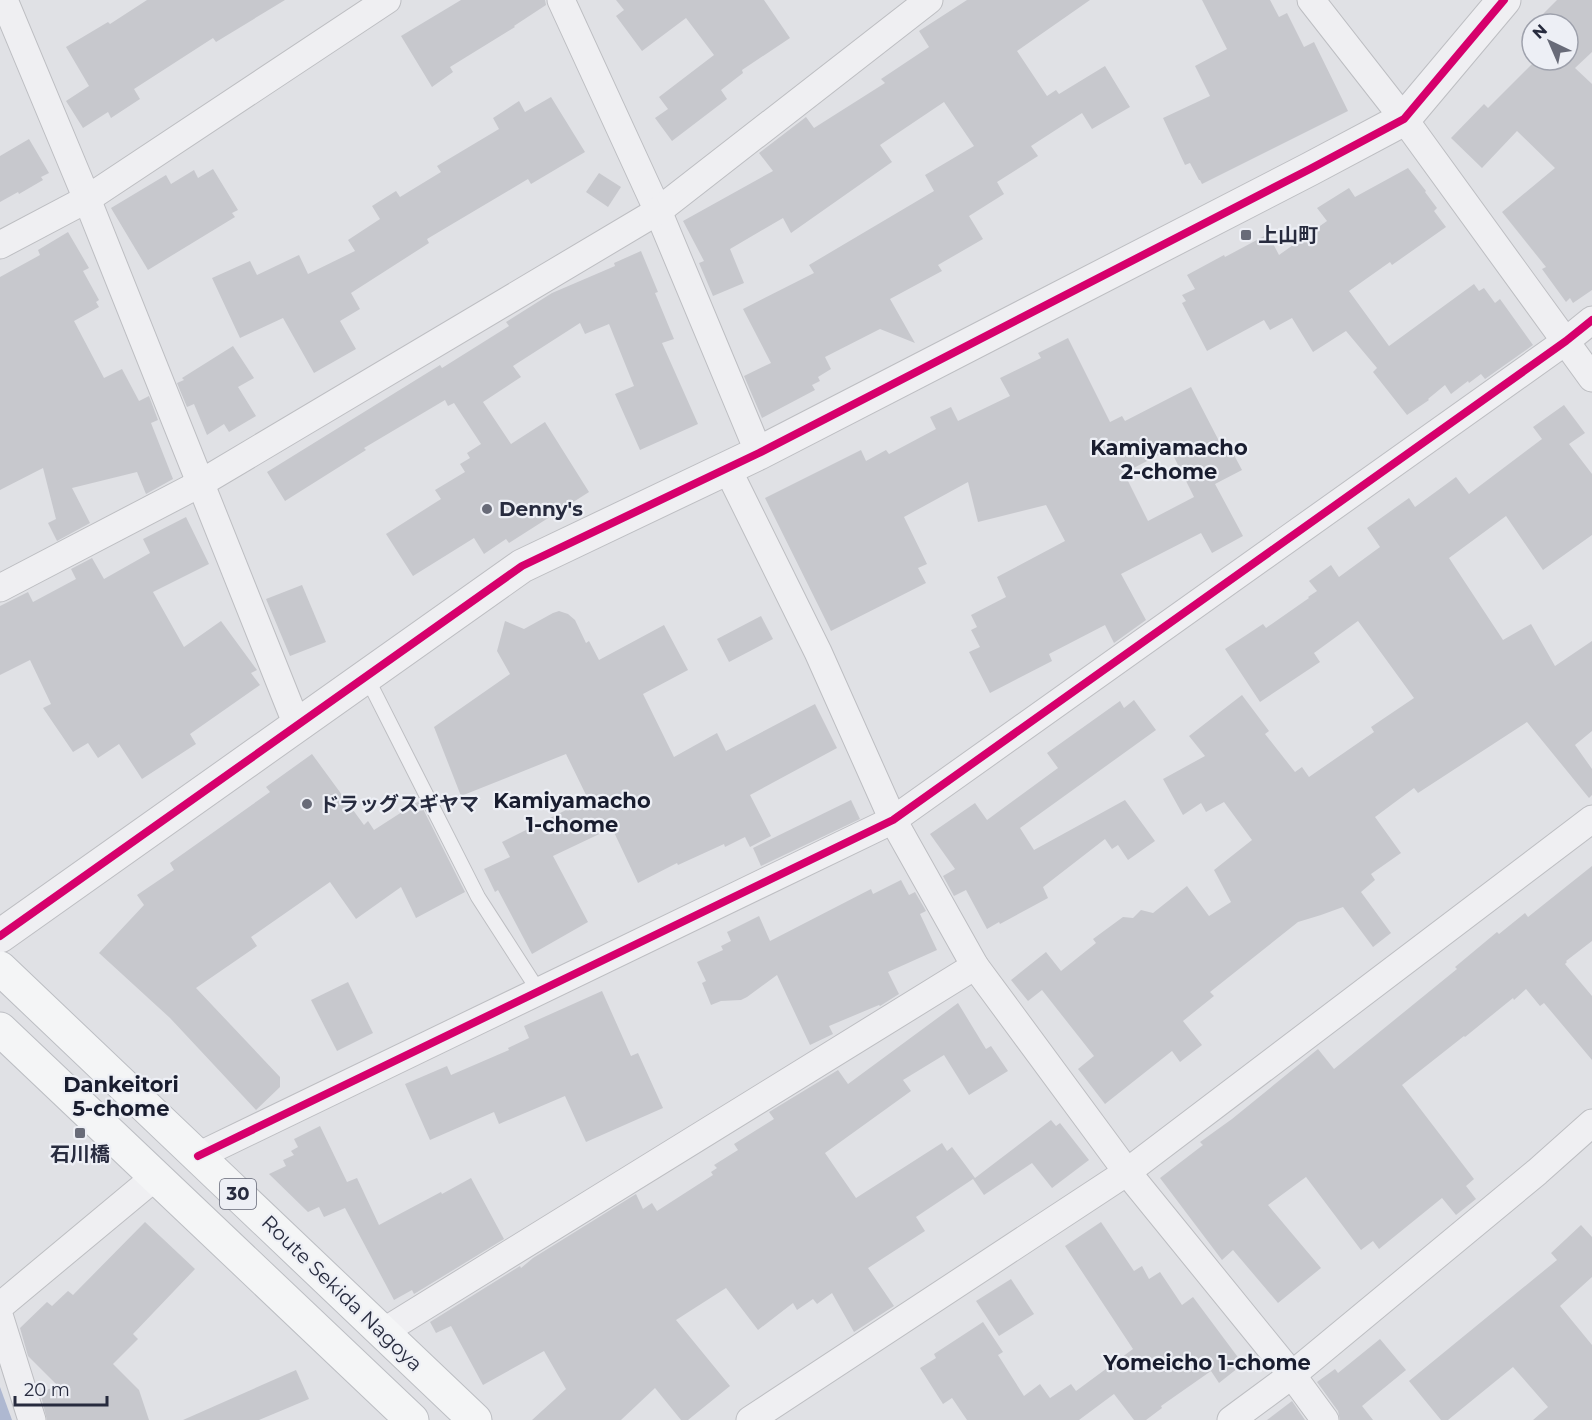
<svg xmlns="http://www.w3.org/2000/svg" width="1592" height="1420" viewBox="0 0 1592 1420" font-family="Montserrat,'Noto Sans JP',sans-serif">
	<rect width="100%" height="100%" fill="#e0e1e5"/>
	<!-- water -->
	<polygon fill="#aeb8d1" points="0,1387 12,1420 0,1420"/>
	<!-- building -->
	<g fill="#c7c8cd" fill-rule="evenodd">
		<polygon points="147,0 285,0 216,42 213,38 134,89 140,99 111,118 108,112 83,128 66,101 89,86 66,47 108,22 110,24"/>
		<polygon points="461,0 545,0 546,5 514,26 515,27 450,67 453,72 432,87 401,36"/>
		<polygon points="616,0 764,0 790,38 742,70 743,73 721,90 727,99 672,141 655,118 668,109 659,97 714,55 686,18 642,51 616,16 624,10"/>
		<polygon points="967,0 1090,0 1017,51 1047,96 1056,90 1059,94 1105,66 1130,107 1092,129 1082,113 1031,146 1038,156 997,182 1004,194 969,216 983,239 938,265 942,271 890,299 915,343 880,329 825,357 831,369 818,377 820,381 812,385 815,390 762,418 744,376 771,363 743,309 814,273 809,265 934,191 925,175 974,146 944,102 880,145 892,162 791,233 783,218 730,249 744,283 713,296 699,263 704,261 683,221 773,171 759,153 806,117 814,128 885,83 881,79 929,47 919,31"/>
		<polygon points="1202,0 1270,0 1279,17 1287,13 1304,47 1314,42 1348,111 1202,184 1200,180 1199,180 1190,163 1185,165 1163,118 1210,96 1195,66 1227,49"/>
		<polygon points="1557,0 1592,0 1592,52 1575,68 1592,84 1592,290 1573,303 1570,298 1566,302 1542,269 1546,267 1502,212 1555,168 1517,131 1482,168 1451,138 1484,104 1488,108 1536,60 1568,60 1568,24 1535,24 1541,18 1540,17"/>
		<polygon points="551,97 585,152 531,184 528,179 427,239 429,243 351,293 360,309 340,321 356,349 314,373 283,318 240,338 212,278 250,261 257,275 299,255 308,274 355,251 348,240 380,219 372,206 396,191 400,197 441,172 437,166 499,129 493,118 519,101 525,112"/>
		<polygon points="29,139 49,173 41,177 43,180 19,194 18,192 0,202 0,156"/>
		<polygon points="1408,168 1426,191 1425,192 1437,208 1434,211 1446,227 1392,265 1390,262 1349,291 1389,346 1474,284 1479,291 1484,288 1495,303 1500,299 1533,345 1485,379 1481,374 1469,383 1468,381 1451,394 1445,385 1428,399 1429,400 1407,415 1373,372 1377,368 1346,331 1313,352 1292,318 1270,330 1264,320 1207,351 1182,303 1186,301 1182,295 1195,289 1187,275 1224,255 1225,257 1268,234 1279,255 1327,221 1317,208 1349,188 1355,197"/>
		<polygon points="213,169 238,210 232,213 235,217 148,270 111,208 166,175 171,184 194,170 198,178"/>
		<polygon points="599,173 621,187 608,207 586,192"/>
		<polygon points="68,232 89,268 83,271 99,300 96,302 99,307 74,321 104,378 122,369 139,401 149,396 158,420 151,423 173,479 146,494 137,472 72,488 90,523 57,541 48,523 56,519 43,468 0,490 0,277 40,255 38,250"/>
		<polygon points="641,251 658,292 655,293 674,339 662,343 698,424 640,450 615,394 634,386 609,324 585,334 580,323 513,366 521,377 483,402 511,444 545,422 589,492 509,543 506,539 484,554 474,538 413,576 386,534 441,499 435,490 465,472 460,464 470,458 467,453 481,444 454,403 448,406 445,400 364,448 366,450 285,501 267,472 440,365 442,368 509,326 506,322 552,293 615,266 614,263"/>
		<path d="M1068,338l42,84 12,-6 3,5 66,-34 28,54 6,-3 17,32 -27,14 28,52 -31,17 -11,-20 -80,41 25,46 -32,23 -9,-18 -56,29 3,7 -62,32 -21,-41 11,-5 -9,-17 6,-3 -6,-12 35,-18 -9,-20 68,-36 -19,-36 -68,17 -10,-40 -64,35 23,47 -9,4 8,15 -95,48 -66,-133 96,-48 5,11 20,-11 3,4 47,-25 -6,-12 21,-10 7,14 52,-25 -10,-18 41,-20 -3,-5zM1170,449l24,48 -46,24 -24,-48z"/>
		<polygon points="233,346 254,378 238,387 256,416 229,432 224,424 207,435 194,404 187,407 177,383 184,380 182,378"/>
		<polygon points="1564,405 1585,433 1569,444 1592,474 1592,535 1543,570 1506,516 1449,558 1503,640 1531,624 1555,666 1592,641 1592,731 1575,745 1592,769 1592,795 1589,798 1527,722 1418,793 1414,788 1375,817 1401,853 1371,874 1375,880 1361,892 1391,933 1373,947 1343,907 1321,915 1298,922 1210,992 1214,996 1183,1021 1202,1045 1180,1062 1172,1051 1105,1104 1078,1069 1094,1056 1042,990 1028,1001 1011,980 1046,952 1061,971 1096,943 1093,939 1123,917 1133,918 1141,910 1153,913 1187,886 1209,916 1231,902 1214,870 1252,840 1224,802 1206,812 1201,803 1183,815 1163,779 1205,756 1189,736 1242,695 1269,731 1265,734 1295,772 1302,767 1309,777 1374,732 1371,727 1414,698 1358,621 1314,653 1320,662 1260,702 1225,649 1263,624 1266,628 1309,598 1308,597 1317,591 1309,581 1331,565 1339,577 1380,547 1367,528 1409,498 1415,507 1456,477 1469,494 1542,439 1533,427"/>
		<polygon points="186,517 209,564 153,592 184,647 221,621 257,670 251,673 260,685 190,734 196,744 142,779 119,744 98,758 88,743 73,752 43,708 51,704 30,660 0,675 0,606 28,592 33,602 76,579 71,569 92,558 104,579 150,553 143,539"/>
		<polygon points="302,585 326,642 290,656 266,599"/>
		<polygon points="559,611 568,614 575,620 586,643 589,641 599,660 664,625 688,670 643,694 674,757 717,733 726,751 815,704 837,748 750,795 771,836 750,847 745,837 725,847 724,844 678,865 677,863 638,883 612,828 553,856 588,922 532,954 498,890 495,892 484,869 510,857 502,842 588,799 566,754 461,796 434,727 510,674 497,651 505,621 524,629 553,613"/>
		<polygon points="761,616 773,639 729,662 717,639"/>
		<polygon points="1134,700 1156,730 1020,828 1034,850 1125,800 1155,841 1128,860 1118,845 1112,849 1105,839 1043,887 1048,898 1000,924 999,922 987,929 966,890 954,896 943,876 955,869 930,834 975,803 987,820 1058,768 1047,753 1120,701 1124,708"/>
		<polygon points="312,754 364,825 368,821 374,830 419,801 465,892 416,918 401,887 356,919 330,882 251,937 257,946 196,988 280,1077 280,1087 256,1110 170,1018 99,953 144,905 137,895 174,870 170,863 270,792 266,787"/>
		<polygon points="851,800 860,819 761,866 753,848"/>
		<polygon points="1592,866 1592,941 1566,961 1567,962 1565,964 1592,996 1592,1060 1544,1003 1540,1006 1526,989 1514,1000 1513,998 1465,1037 1464,1036 1402,1085 1474,1179 1466,1186 1476,1199 1456,1215 1442,1198 1379,1249 1373,1241 1361,1250 1306,1177 1268,1205 1321,1268 1278,1303 1233,1250 1222,1260 1160,1178 1203,1145 1200,1142 1232,1119 1318,1049 1334,1069 1457,969 1455,967 1497,932 1499,934 1525,913 1528,917"/>
		<polygon points="901,880 909,895 915,892 926,911 920,914 937,950 888,972 899,994 880,1006 879,1005 829,1026 833,1034 810,1045 777,975 747,997 741,1000 721,1001 711,1005 702,983 706,981 697,962 723,950 721,946 731,941 727,932 759,916 770,941 871,889 873,894"/>
		<polygon points="348,982 373,1033 337,1051 311,1000"/>
		<polygon points="602,991 631,1056 638,1053 663,1108 586,1142 565,1096 499,1124 494,1112 430,1140 405,1084 447,1066 451,1075 509,1050 508,1048 529,1038 524,1026"/>
		<polygon points="958,1003 986,1049 991,1046 1008,1071 969,1095 944,1055 903,1080 911,1091 825,1153 856,1198 942,1143 947,1151 952,1147 975,1178 1051,1120 1056,1126 1060,1123 1089,1160 1052,1188 1032,1163 984,1195 973,1179 916,1217 925,1231 868,1268 894,1306 854,1332 832,1293 817,1304 813,1299 797,1310 793,1303 758,1330 726,1288 676,1320 730,1386 688,1420 681,1420 655,1388 621,1420 532,1420 566,1389 544,1351 483,1385 451,1326 436,1333 430,1322 520,1266 521,1268 533,1258 636,1194 643,1209 652,1203 657,1211 713,1175 711,1172 717,1168 714,1165 738,1150 734,1144 774,1119 769,1112 838,1070 848,1084"/>
		<polygon points="320,1126 347,1182 357,1178 379,1225 441,1192 442,1194 471,1178 504,1239 414,1294 412,1290 394,1300 345,1208 324,1217 319,1207 308,1212 269,1174 286,1166 283,1160 294,1155 291,1151 298,1147 294,1139"/>
		<polygon points="145,1222 195,1269 133,1334 138,1339 113,1364 139,1390 149,1420 47,1420 40,1392 58,1386 28,1356 20,1328 47,1302 52,1306 68,1291 73,1295"/>
		<polygon points="1101,1222 1134,1271 1142,1266 1149,1279 1160,1272 1182,1305 1193,1297 1243,1364 1219,1383 1211,1371 1161,1406 1162,1408 1146,1420 1134,1420 1114,1394 1079,1420 967,1420 952,1398 943,1404 920,1368 936,1358 934,1354 983,1322 1003,1352 998,1355 1024,1396 1040,1384 1050,1398 1071,1384 1076,1391 1133,1349 1065,1246"/>
		<polygon points="1581,1225 1592,1237 1592,1277 1560,1306 1592,1345 1592,1420 1533,1420 1548,1407 1513,1367 1448,1420 1441,1420 1409,1381 1557,1260 1551,1253"/>
		<polygon points="1011,1279 1034,1314 999,1336 976,1301"/>
		<polygon points="1380,1339 1406,1370 1362,1406 1373,1420 1340,1420 1338,1411 1317,1382 1335,1369 1338,1373"/>
		<polygon points="296,1370 309,1399 259,1420 183,1420"/>
		<polygon points="1292,1401 1305,1420 1267,1420"/>
	</g>
	<g fill="none" stroke-linecap="round" stroke-linejoin="round">
		<!-- service casing -->
		<g stroke="#bdbec2" stroke-width="16">
			<polyline id="service" points="366,676 478,897 538,990"/>
		</g>
		<!-- minor casing -->
		<g stroke="#bdbec2" stroke-width="29">
			<g id="minor">
				<polyline points="4,0 87,199 297,725"/>
				<polyline points="561,0 658,211 759,453"/>
				<polyline points="1311,0 1404,119 1592,378"/>
				<polyline points="0,245 87,199 387,0"/>
				<polyline points="727,468 818,652 893,820 975,966 1127,1172 1292,1375 1325,1420"/>
				<polyline points="0,588 201,483 658,211 929,0"/>
				<polyline points="198,1156 893,820 1566,341 1592,320"/>
				<polyline points="0,1306 155,1177"/>
				<polyline points="0,1318 32,1420"/>
				<polyline points="383,1332 975,966"/>
				<polyline points="750,1420 1127,1172 1592,819"/>
				<polyline points="1231,1420 1292,1375 1537,1172 1592,1123"/>
			</g>
		</g>
		<!-- tertiary casing -->
		<g stroke="#bdbec2" stroke-width="35">
			<polyline id="tertiary" points="0,936 522,566 759,453 1310,169 1404,119 1504,0"/>
		</g>
		<!-- primary casing -->
		<g stroke="#bcbec3" stroke-width="35">
			<g id="primary">
				<polyline points="0,968 475,1420"/>
				<polyline points="0,1029 412,1420"/>
			</g>
		</g>
		<!-- service -->
		<use href="#service" stroke="#efeff2" stroke-width="14"/>
		<!-- minor -->
		<use href="#minor" stroke="#efeff2" stroke-width="27"/>
		<!-- tertiary -->
		<use href="#tertiary" stroke="#efeff2" stroke-width="33"/>
		<!-- primary -->
		<use href="#primary" stroke="#f4f5f6" stroke-width="33"/>
		<!-- cycleway casing -->
		<g stroke="#edeff5" stroke-width="11">
			<g id="cycleway">
				<polyline points="0,936 522,566 759,453 1310,169 1404,119 1504,0"/>
				<polyline points="198,1156 893,820 1566,341 1592,320"/>
			</g>
		</g>
		<!-- cycleway -->
		<use href="#cycleway" stroke="#d6006c" stroke-width="8"/>
	</g>
	<!-- markers -->
	<g fill="#686b78" stroke="#edeff5" stroke-width="2">
		<rect x="1240" y="229" width="12" height="12" rx="3"/>
		<circle cx="487" cy="509" r="6"/>
		<circle cx="307" cy="804" r="6"/>
		<rect x="74" y="1127" width="12" height="12" rx="3"/>
	</g>
	<g text-anchor="middle" dominant-baseline="central" stroke-width="4.5" stroke-linejoin="round" paint-order="stroke">
		<!-- shield labels -->
		<rect fill="#edeff5" stroke="#626675" stroke-width="1.5" x="220" y="1179" width="36" height="30" rx="4.5"/>
		<g font-size="18" font-weight="bold" fill="#272b3e">
			<text x="238" y="1194">30</text>
		</g>
		<!-- poi labels -->
		<g font-size="20" font-weight="bold" fill="#272b3e" stroke="#edeff5" text-anchor="start">
			<text x="1258" y="235">上山町</text>
			<text x="499" y="509">Denny's</text>
			<text x="319" y="804">ドラッグスギヤマ</text>
			<text x="80" y="1154" text-anchor="middle">石川橋</text>
		</g>
		<!-- street labels -->
		<g font-size="20" fill="#272b3e" stroke="#edeff5">
			<text transform="translate(342 1293) rotate(44)">Route Sekida Nagoya</text>
		</g>
		<!-- neighbourhood labels -->
		<g font-size="21" font-weight="bold" fill="#191d2f" stroke="#edeff5">
			<text x="1169" y="447">Kamiyamacho<tspan x="1169" dy="24">2-chome</tspan></text>
			<text x="572" y="800">Kamiyamacho<tspan x="572" dy="24">1-chome</tspan></text>
			<text x="121" y="1084">Dankeitori<tspan x="121" dy="24">5-chome</tspan></text>
			<text x="1207" y="1362">Yomeicho 1-chome</text>
		</g>
	</g>
	<!-- north arrow -->
	<g transform="translate(1550 42) rotate(316)"><circle r="28" fill="#edeff5" stroke="#9ea1ac" stroke-width="1.5"/>
	<path d="M0-4.5L10 22L0 15L-10 22Z" fill="#686b78"/>
	<text y="-9" font-size="16" font-weight="bold" text-anchor="middle" fill="#272b3e">N</text>
	</g>
	<!-- scale -->
	<path d="M15 1396v9h92v-9" fill="none" stroke="#272b3e" stroke-width="3"/>
	<text x="24" y="1396" font-size="18" fill="#272b3e" stroke="#edeff5" stroke-width="4.5" paint-order="stroke">20 m</text>
</svg>
